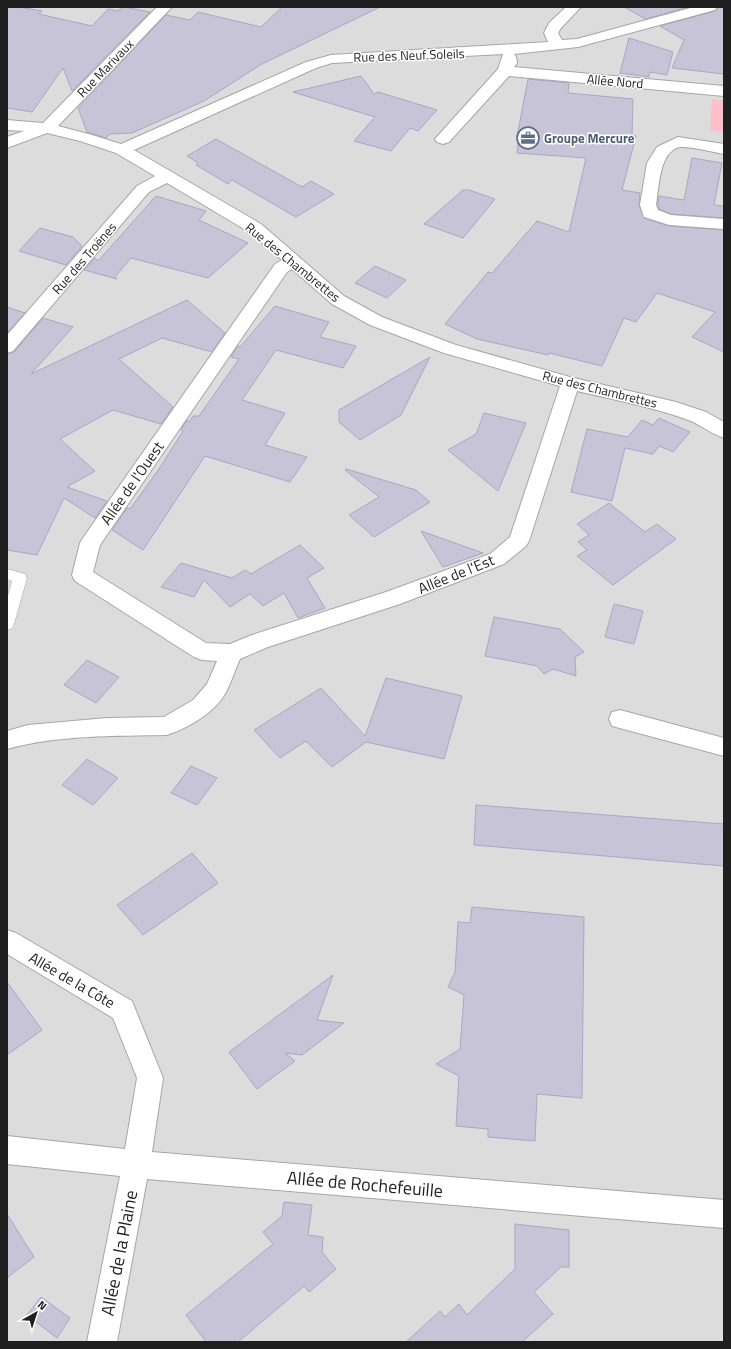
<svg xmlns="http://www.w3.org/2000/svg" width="731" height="1349" viewBox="0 0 731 1349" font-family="'Titillium Web',sans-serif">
	<rect width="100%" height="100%" fill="#eae5f1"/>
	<!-- residential -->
	<rect fill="#dcdcdd" x="7" y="7" width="717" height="1335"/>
	<!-- park -->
	<polygon fill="#febeca" points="712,99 724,101 724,132 710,130"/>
	<!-- building -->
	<g fill="#c8c4d8" stroke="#aba5c4">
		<polygon points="7,7 19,7 42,11 39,14 92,26 108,9 118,11 124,7 150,12 72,91 63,68 32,112 7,108"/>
		<polygon points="282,7 380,7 262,64 204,101 132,133 110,134 106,138 87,132 78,108 166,15 190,20 198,12 261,27"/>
		<polygon points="624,7 688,7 646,19"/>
		<polygon points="718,7 724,7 724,74 672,68 684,40 660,26 715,11"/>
		<polygon points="629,38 673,52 667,75 650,72 649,77 620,73"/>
		<polygon points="361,76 374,94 378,92 437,110 418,131 410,128 391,151 354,141 375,117 293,92"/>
		<polygon points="528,79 569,83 568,93 633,99 632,135 636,136 622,190 640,193 639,205 644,218 669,226 724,230 724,352 692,337 715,312 657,293 636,322 624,318 602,366 549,353 548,355 477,339 445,324 488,272 492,273 537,221 569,232 586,158 517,153 519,137 517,137"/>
		<polygon points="216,139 302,187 311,181 334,194 296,217 232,180 228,184 196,165 198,163 187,156"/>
		<polygon points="692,158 722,163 714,205 724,206 724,218 671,214 659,209 658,205 659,196 684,200"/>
		<polygon points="463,190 469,190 495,199 463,238 424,224"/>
		<polygon points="156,196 206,211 199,220 248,243 208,278 131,258 115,277 117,279 84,270 95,258 98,261"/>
		<polygon points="40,228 73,237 82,246 66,265 19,251"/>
		<polygon points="375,266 406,280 387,298 355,283"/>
		<polygon points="187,300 225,333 212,352 162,338 119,359 173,407 161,424 113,410 60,439 95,471 67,487 107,501 95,518 64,498 37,555 7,550 7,354 14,352 43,318 73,327 31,374"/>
		<polygon points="275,306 329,322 320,337 356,346 343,368 276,350 242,400 285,413 265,445 307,457 290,482 205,456 143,550 112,530 127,508 130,509 133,505 159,469 183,431 181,430 187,420 189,422 193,416 199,416 239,359 231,357 238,346 240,347"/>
		<polygon points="7,307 25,313 7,333"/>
		<polygon points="430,357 401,415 360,440 339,422 339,410"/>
		<polygon points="484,413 526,423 498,491 448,450 476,434"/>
		<polygon points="659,418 690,432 673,452 659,446 653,454 625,448 612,501 571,492 587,429 628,437 642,420 653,425"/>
		<polygon points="346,469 416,490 430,502 374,537 349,515 379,497 345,470"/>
		<polygon points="609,503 645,532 657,524 676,539 613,585 577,556 587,550 578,542 589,535 577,524"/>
		<polygon points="421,531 483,553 443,567"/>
		<polygon points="300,545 324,568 307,578 325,608 298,618 284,593 263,606 250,594 230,607 204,580 194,597 161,587 181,563 232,578 245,570 251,574"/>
		<polygon points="614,604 643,611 634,644 605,637"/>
		<polygon points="494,617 560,629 584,652 575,657 576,676 553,669 544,674 537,666 485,656"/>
		<polygon points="87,660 119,677 96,703 64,685"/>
		<polygon points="386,678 462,696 444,759 366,742 332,767 306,741 280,758 254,730 321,688 365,736"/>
		<polygon points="87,759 118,778 93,805 62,785"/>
		<polygon points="191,766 217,778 197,805 171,793"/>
		<polygon points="476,805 724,824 724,866 474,845"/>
		<polygon points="192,853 218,883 143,935 117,905"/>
		<polygon points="472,907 584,917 582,1098 537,1094 535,1141 488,1137 488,1129 456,1126 459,1076 436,1064 460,1049 464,995 448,987 455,972 458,922 470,923"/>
		<polygon points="333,975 317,1020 344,1023 302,1055 285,1053 295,1061 257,1089 229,1052"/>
		<polygon points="7,982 42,1030 7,1055"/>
		<polygon points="284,1202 312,1205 308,1235 323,1237 322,1252 336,1269 309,1292 304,1286 238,1342 206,1342 186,1315 273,1244 263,1232 282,1216"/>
		<polygon points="7,1214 34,1257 7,1278"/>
		<polygon points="515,1224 569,1230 569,1267 561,1267 534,1292 553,1314 522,1342 406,1342 440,1311 445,1317 459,1304 467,1315 515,1269"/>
		<polygon points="41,1297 70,1318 57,1338 27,1315"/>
	</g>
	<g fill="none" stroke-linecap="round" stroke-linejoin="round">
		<!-- lane casing -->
		<g stroke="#a6a6a6" stroke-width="1">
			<polygon id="lane" points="7,569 25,574 27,578 14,624 12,628 7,630 7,599 12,581 7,579"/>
		</g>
		<!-- street casing -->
		<g stroke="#a6a6a6" stroke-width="2">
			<g id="street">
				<path d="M157,7h15l-114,119 34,9 29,9 185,-82 25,-7 217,-13 -4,-9 5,-10 17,-16h15l-20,21 -3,5 4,7 15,-1 117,-32h23l-2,3 -137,37 -64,7 2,3 1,6 -3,4 210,19v10l-215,-20 -60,66 -6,2 -6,-2 -2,-3 63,-70 5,-15 -171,9 -16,5 -182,82 127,74 83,72 38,21 74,28 114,32 106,25 30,10 18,10v16c-12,-4 -22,-12 -33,-17 -37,-14 -76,-21 -114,-30l-48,150 -3,5 -22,18 -104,40 -132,43 -28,12c-5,11 -9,24 -15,35 -11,19 -37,34 -58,41 -52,1 -110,0 -160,14v-18l21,-6 79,-7 57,-1 29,-17 14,-16 10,-23 -15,-1 -8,-3 -119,-76 -3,-6 8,-32 3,-5 192,-274 7,-4 -33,-28 -82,-49 -18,9 -136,159 -6,2v-18l130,-149 18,-10 -39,-23 -36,-12 -33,-8 -40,15v-11l17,-6 -17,-1v-10l36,3zM292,269l40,35 38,21 74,28 116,33 -50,151 -20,17 -104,38 -134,43 -22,9 -24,-1 -113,-71 7,-27 187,-273z"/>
				<path d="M678,137l46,7v10c-9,-2 -36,-8 -44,-7 -21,4 -21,41 -24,58l2,5 13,5 53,4v10l-55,-4 -25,-8 -4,-12 7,-42 10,-16z"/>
				<polygon points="620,710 724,738 724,756 612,726 609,719 612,712"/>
				<polygon points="7,930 16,933 132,1001 163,1078 152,1152 724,1200 724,1228 147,1179 117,1342 87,1342 120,1176 7,1164 7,1136 125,1149 137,1078 113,1018 7,954"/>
			</g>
		</g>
		<!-- lane -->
		<use href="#lane" fill="#fff" fill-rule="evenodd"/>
		<!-- street -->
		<use href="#street" fill="#fff" fill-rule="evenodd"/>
	</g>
	<!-- icons -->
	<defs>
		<g id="office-ring" transform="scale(1.15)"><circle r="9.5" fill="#fff" stroke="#5c6f8a" stroke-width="1.5"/><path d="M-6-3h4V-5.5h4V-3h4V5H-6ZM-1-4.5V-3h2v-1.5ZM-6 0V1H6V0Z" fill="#5c6f8a"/></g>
	</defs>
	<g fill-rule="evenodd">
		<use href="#office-ring" x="528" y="138"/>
	</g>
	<g text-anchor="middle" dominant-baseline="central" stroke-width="3" stroke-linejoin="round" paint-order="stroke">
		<!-- far-street labels -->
		<g font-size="13" fill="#1f1f1f" stroke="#fff">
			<text transform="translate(409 55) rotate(-2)">Rue des Neuf Soleils</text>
			<text transform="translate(105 68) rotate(-46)">Rue Marivaux</text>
			<text transform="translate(615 81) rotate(5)">Allée Nord</text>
			<text transform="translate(84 258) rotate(-49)">Rue des Troënes</text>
			<text transform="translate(293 262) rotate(39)">Rue des Chambrettes</text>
			<text transform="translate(600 389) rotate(14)">Rue des Chambrettes</text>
		</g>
		<!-- far-service labels -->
		<g font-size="13" font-weight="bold" fill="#4e5e75" stroke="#fff" text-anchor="start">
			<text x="544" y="138">Groupe Mercure</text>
		</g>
		<!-- street labels -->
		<g font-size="15" fill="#1f1f1f" stroke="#fff">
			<text transform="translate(132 483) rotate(-55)">Allée de l'Ouest</text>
			<text transform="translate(456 574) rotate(-22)">Allée de l'Est</text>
			<text transform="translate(72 980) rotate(30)">Allée de la Côte</text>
		</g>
		<!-- near-street labels -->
		<g font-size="18" fill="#1f1f1f" stroke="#fff">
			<text transform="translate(365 1184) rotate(5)">Allée de Rochefeuille</text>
			<text transform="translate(119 1253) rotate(-79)">Allée de la Plaine</text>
		</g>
	</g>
	<!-- border -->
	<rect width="731" height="1349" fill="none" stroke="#1f1f1f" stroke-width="16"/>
	<!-- north arrow -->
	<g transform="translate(36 1313) rotate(39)" stroke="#ffffff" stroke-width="3" paint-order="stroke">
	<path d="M0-3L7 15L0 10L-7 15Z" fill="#1f1f1f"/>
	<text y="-6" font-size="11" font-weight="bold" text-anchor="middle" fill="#1f1f1f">N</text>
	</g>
</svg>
